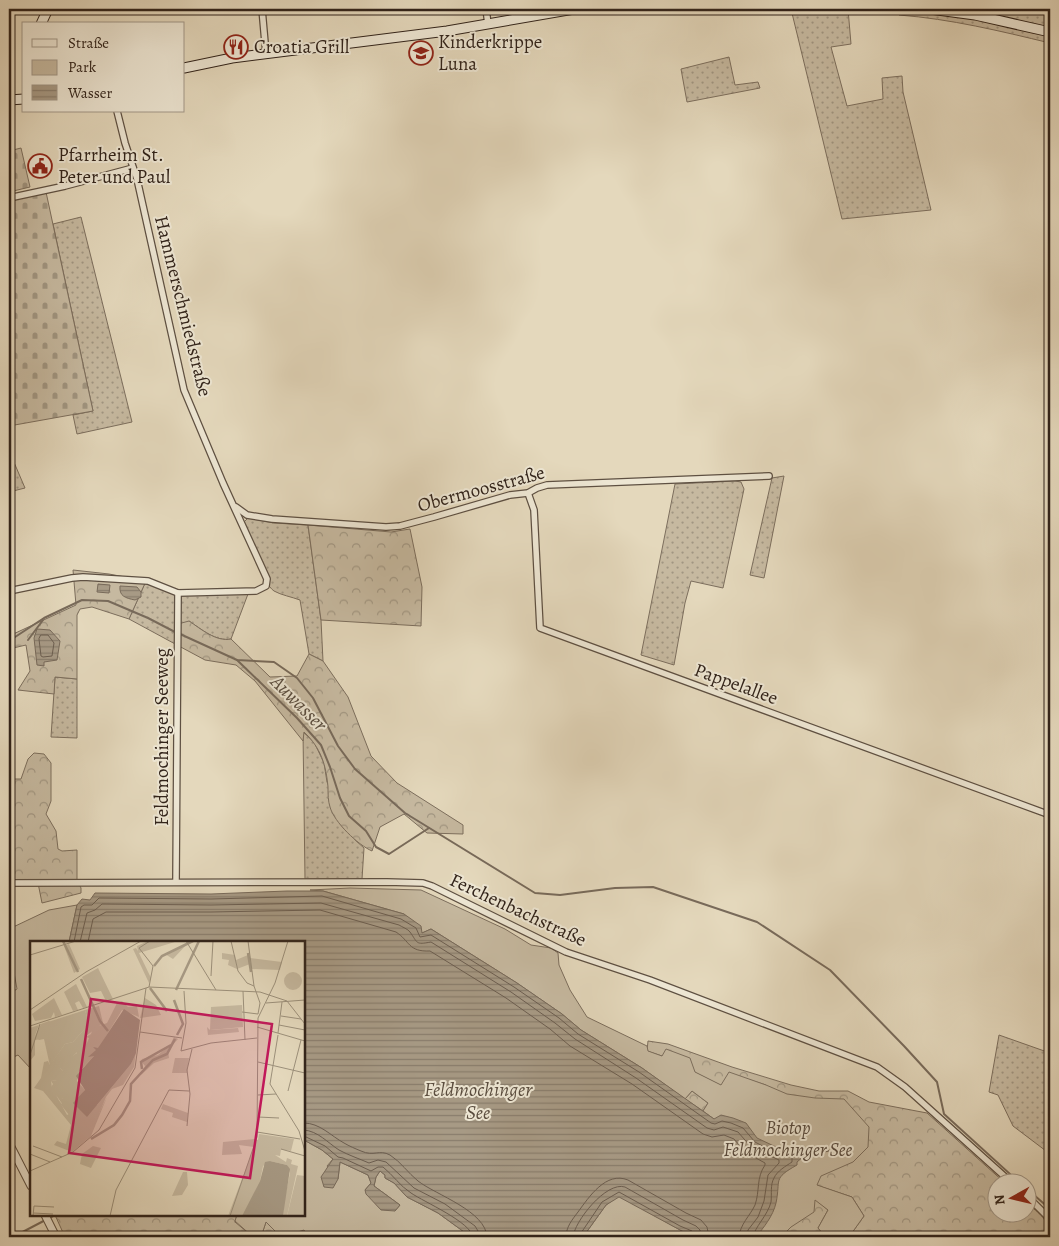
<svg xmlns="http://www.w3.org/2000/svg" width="1059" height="1246" viewBox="0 0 1059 1246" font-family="Alegreya,serif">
	<defs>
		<pattern id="grass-dots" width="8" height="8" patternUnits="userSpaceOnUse" patternTransform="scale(1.25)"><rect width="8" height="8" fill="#c6b9a0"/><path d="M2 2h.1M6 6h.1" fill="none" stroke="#a19682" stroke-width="1.8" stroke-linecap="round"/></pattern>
		<pattern id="forest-crowns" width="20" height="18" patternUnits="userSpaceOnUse" patternTransform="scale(1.25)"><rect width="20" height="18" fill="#c6b9a0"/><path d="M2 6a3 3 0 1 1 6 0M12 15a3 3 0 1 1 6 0" fill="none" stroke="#a19682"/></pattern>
		<pattern id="cemetery-stones" width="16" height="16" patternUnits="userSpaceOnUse" patternTransform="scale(1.25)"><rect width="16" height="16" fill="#c6b9a0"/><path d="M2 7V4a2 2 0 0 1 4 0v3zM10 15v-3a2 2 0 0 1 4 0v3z" fill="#a19682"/></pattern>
		<pattern id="water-rules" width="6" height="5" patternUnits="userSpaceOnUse" patternTransform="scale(1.25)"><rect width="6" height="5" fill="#a79a85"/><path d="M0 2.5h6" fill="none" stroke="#897d6c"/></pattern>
	</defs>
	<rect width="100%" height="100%" fill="#e4d8bc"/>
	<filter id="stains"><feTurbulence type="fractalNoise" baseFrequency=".004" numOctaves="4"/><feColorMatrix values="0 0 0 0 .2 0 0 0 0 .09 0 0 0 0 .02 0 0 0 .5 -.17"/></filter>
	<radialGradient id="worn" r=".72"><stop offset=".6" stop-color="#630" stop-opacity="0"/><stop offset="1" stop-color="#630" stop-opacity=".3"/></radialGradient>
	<!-- grass -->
	<g fill="url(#grass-dots)" stroke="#7c6e5d">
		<polygon points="791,9 848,9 851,44 831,47 847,106 883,99 882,78 902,76 903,92 931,210 842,219"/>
		<path d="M898,9h152v34c-50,-12 -99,-24 -151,-28z"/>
		<polygon points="729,57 735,85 758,82 760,88 687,102 681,69"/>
		<polygon points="81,217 132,422 77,434 73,415 93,411 53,224"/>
		<polygon points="9,444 13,460 25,488 9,492"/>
		<polygon points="784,476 764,578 750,575 772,478"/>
		<polygon points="735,481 741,482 744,489 723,588 691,581 685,603 674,665 641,655 675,484"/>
		<path d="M248,518l26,5 34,2 13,95 2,41 -14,-7 -9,-54c-8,-3 -19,-5 -26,-9 -13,-9 -26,-54 -30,-69z"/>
		<path d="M146,581l31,13h71l-17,45c-15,3 -30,-10 -42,-18l-12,24 -48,-26z"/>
		<polygon points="55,677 77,679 77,738 51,737"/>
		<polygon points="303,732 314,742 324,763 327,782 355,840 364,848 362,879 305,879"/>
		<polygon points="999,1035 1050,1053 1050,1154 1013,1126 998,1095 989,1092"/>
	</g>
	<!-- forest -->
	<g fill="url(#forest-crowns)" stroke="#7c6e5d">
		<polygon points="308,525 391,532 410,529 422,587 421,626 321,620"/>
		<polygon points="73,570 109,574 146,581 129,619 92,607 80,609 77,615 77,679 55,677 54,694 18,690 30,671 26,645 9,649 9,636 76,605"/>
		<path d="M189,621c12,8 27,21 42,18l39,38 27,-1 12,-22 14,7 25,36 23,59 26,27 66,42v9l-36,-1 -23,-19 -24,13 -8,24c-14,-6 -38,-29 -42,-44 -2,-6 -2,-13 -2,-20 -2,-22 -7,-39 -24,-55l-1,9 -48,-60 -19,-16 -31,-5 -28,-15 1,-21z"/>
		<polygon points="34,753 44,754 51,763 51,801 46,814 56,831 58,849 62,851 77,850 77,880 81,888 81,893 42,903 38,883 9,884 9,779 21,779 28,759"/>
		<path d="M648,1041l20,3 64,23 59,18 28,6h29l21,11 58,11 78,70 -9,1v30h30l1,-11c11,10 24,17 20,34h-198l15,-21 -12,-19 -36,-12 -1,14 13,11 -10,18 8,9h-70l10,-152 -19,-6 -25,7 -60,-30 -15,-5z"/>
		<polygon points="692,1091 708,1103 703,1111 685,1099"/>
		<polygon points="55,1215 237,1215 235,1222 253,1237 172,1237 168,1235 163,1237 65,1237"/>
		<polygon points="266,1222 304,1230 308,1237 261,1237"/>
	</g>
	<!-- cemetery -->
	<g fill="url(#cemetery-stones)" stroke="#7c6e5d">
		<polygon points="21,148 30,187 9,192 9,151"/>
		<polygon points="46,192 93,411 9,426 9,200"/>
	</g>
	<!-- green -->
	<g fill="#c6b9a0" stroke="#7c6e5d">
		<polygon points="350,888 421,890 505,929 531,945 551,948 558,953 559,965 570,990 587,1017 647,1046 648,1051 662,1056 666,1049 690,1058 695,1072 721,1085 729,1072 766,1085 787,1094 815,1098 844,1099 869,1127 868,1147 853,1162 821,1176 817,1185 852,1197 864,1216 849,1237 826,1237 818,1228 828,1210 815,1200 814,1212 791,1227 781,1237 698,1237 714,1119 703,1111 708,1103 692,1091 685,1099 642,1068 581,1030 562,1014 517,983 431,929 422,933 404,914 323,891 310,890"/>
		<polygon points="77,905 69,942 31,942 31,1069 18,1055 9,1059 9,994 17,989 9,945 9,929 49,910"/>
		<polygon points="304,1140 322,1150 333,1159 327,1166 338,1179 340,1162 368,1175 371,1183 365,1190 395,1211 400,1205 374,1186 376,1177 380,1171 385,1175 385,1178 394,1183 407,1197 438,1213 471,1237 308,1237 304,1230 281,1237 266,1222 261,1237 253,1237 235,1221 237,1215 304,1215"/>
		<polygon points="619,1196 693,1237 583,1237 606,1205"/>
	</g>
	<!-- water -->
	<g fill="url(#water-rules)" stroke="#786a5a">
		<polygon points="98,584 110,585 109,593 97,592"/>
		<path d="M120,586l17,1 4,5v5l-6,3c-10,-2 -16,-4 -15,-14z"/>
		<polygon points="37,629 50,630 60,641 57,660 44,662 44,666 37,665 34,638"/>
		<path d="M287,891h36l81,23 17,12 1,7 9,-4 86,54 45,31 19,16 61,38 72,51 7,-4 12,3 13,5 11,15 19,9 27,6 1,3 -7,6v3c-25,14 -16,14 -21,38 -3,13 -12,24 -20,34h-63l-74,-40 -13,8 -23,32h-112l-33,-24 -31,-16 -13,-14 -9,-5v-3l-5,-4 -4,6 -2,9 26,19 -5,6 -14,-1 -15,-16 -1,-4 6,-7 -3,-8 -28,-13 -2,17 -5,9 -9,-1 -3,-10 12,-18 -11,-9 -18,-10v-198h-235l8,-37 5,-6 8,1 5,-7 116,1z"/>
	</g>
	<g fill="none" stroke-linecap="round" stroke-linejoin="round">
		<!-- shore -->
		<g stroke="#6c5e50" stroke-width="1">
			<polygon points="41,635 48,635 54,643 52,656 43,657 41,656 39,639"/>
			<path d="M74,942l7,-35 3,-2h8l7,-7 112,1 111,-3 79,23 15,9 4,9 11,-2 83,52 45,31 19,16 61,38 72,51 4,1 7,-3 9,2 12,5 12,14 19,10 18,4v6c-6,4 -15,9 -18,16 -4,7 -2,16 -3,24 -3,13 -17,26 -18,35"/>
			<path d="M80,942l7,-29 8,-3 7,-6 109,1 110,-2 78,22c3,2 9,4 11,7 8,11 5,13 21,10l80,50 44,31 20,16 61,39 71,50 7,2 9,-3 15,5 13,15 28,13v3l-11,12 -4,26 -6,16 -10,13 -1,7"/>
			<path d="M88,942l5,-23 13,-7h105l109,-2 76,22c14,9 12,20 34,19l76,47 44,31 20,17 62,38 71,50 9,3 12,-2 10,4 11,13 20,11v2c-9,13 -5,26 -10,40 -5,11 -15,19 -16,32"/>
			<path d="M304,1123c16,0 27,13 40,20 5,3 12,6 17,8 13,6 18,-2 29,4 11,7 18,18 28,26 18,14 68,30 69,56"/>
			<path d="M304,1130c14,1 24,13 35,20 9,5 21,9 30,13l9,-3 8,2 28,26 31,16 30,22 3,5 1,6"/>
			<path d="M304,1136l21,10 13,11 5,1 28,13 7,-4h5c10,8 17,19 28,26 13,9 60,29 62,44"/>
			<path d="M566,1237c0,-10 6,-17 12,-25 11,-15 28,-41 50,-32l58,33 15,7 6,7 2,10"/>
			<path d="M573,1237c1,-15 33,-56 52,-50l58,33 13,6 4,4 1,7"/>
			<polyline points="580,1237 581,1233 602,1202 619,1192 680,1226 692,1231 695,1237"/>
		</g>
		<!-- stream -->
		<g stroke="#786a5a" stroke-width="2">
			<polyline points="180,634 237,660 274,662 297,678 313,698 338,746 355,769 405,813 535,893 560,895 615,888 653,887 757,922 830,970 904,1046 937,1082 944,1114 1021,1184"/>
			<polyline points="28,640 43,620"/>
			<polyline points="9,641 44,618 82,600 108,601 148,618 175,632"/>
			<polyline points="237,660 297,718 321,745 330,767 340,798 349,816 366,831 376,847 389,854 429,828"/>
			<polyline points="803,1153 852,1149"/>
			<polyline points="1026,1188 1050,1209"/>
			<polyline points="13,1237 55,1215"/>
		</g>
		<!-- minor casing -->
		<g stroke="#5e5042" stroke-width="8">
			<g id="minor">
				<polyline points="262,9 266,54"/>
				<polyline points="486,9 488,24"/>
				<polyline points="9,198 65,186 133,168"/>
				<polyline points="528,493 534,510 540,628 1050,815"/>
				<polyline points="236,507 247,515 272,519 386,527 400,526 434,517 510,495 528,493 537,488 547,485 769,476"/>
				<polyline points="9,591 72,578 83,577 148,581 178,593 256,591 266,586 267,579 223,483 184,390 137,179 125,143 117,111"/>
				<polyline points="176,882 178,593"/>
				<polyline points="9,883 387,882 423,883 432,886 566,952 650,980 877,1067 905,1087 1013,1184"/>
				<polyline points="1026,1195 1050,1219"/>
			</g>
		</g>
		<!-- tertiary casing -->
		<g stroke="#5e5042" stroke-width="9">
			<g id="tertiary">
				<polyline points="9,1143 31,1186"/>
				<polyline points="45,1215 56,1237"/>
			</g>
		</g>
		<!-- secondary casing -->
		<g stroke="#31231a" stroke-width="11">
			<g id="secondary">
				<polyline points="930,9 975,15 1050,32"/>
				<polyline points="41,24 48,9"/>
				<polyline points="184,68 232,58 447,31 574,9"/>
				<polyline points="9,100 24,99"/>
			</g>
		</g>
		<!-- minor -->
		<use href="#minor" stroke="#ede6d3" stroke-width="5.5"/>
		<!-- tertiary -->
		<use href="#tertiary" stroke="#ede6d3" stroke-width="7"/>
		<!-- secondary -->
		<use href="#secondary" stroke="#ede6d3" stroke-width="9"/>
	</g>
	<!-- icons -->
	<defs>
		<g id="restaurant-ring" transform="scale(1.25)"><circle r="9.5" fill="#ede6d3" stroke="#8f2418" stroke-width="1.5"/><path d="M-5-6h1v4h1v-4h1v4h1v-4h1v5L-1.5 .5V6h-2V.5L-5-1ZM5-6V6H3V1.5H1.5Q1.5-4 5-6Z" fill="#8f2418"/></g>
		<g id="school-ring" transform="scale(1.25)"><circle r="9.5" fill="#ede6d3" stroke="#8f2418" stroke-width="1.5"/><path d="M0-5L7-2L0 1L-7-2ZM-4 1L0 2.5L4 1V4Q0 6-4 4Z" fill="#8f2418"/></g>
		<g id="civic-ring" transform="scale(1.25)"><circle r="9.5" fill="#ede6d3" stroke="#8f2418" stroke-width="1.5"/><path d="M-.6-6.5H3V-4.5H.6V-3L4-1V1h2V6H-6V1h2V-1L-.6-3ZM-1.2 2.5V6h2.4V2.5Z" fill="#8f2418"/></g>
	</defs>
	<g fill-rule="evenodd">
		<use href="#restaurant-ring" x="236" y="47"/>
		<use href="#school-ring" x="421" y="53"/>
		<use href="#civic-ring" x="40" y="166"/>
	</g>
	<g text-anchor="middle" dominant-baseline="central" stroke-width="4" stroke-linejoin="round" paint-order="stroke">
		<!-- poi labels -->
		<g font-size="19" fill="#31231a" stroke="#ede6d3" text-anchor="start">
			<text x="438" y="42">Kinderkrippe<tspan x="438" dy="22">Luna</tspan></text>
			<text x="254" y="47">Croatia Grill</text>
			<text x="58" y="155">Pfarrheim St.<tspan x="58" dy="22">Peter und Paul</tspan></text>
		</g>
		<!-- street labels -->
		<g font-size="19" fill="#31231a" stroke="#ede6d3">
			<text transform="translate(183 306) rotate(76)">Hammerschmiedstraße</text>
			<text transform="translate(481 489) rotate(-15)">Obermoosstraße</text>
			<text transform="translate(736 684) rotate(20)">Pappelallee</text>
			<text transform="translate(162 737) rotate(-90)">Feldmochinger Seeweg</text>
			<text transform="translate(518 910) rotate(25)">Ferchenbachstraße</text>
		</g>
		<!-- park labels -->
		<g font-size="19" font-style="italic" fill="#56483c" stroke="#ede6d3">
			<text x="788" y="1128">Biotop<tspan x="788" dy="22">Feldmochinger See</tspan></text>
		</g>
		<!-- water labels -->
		<g font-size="20" font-style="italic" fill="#5a4d3f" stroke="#ede6d3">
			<text transform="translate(299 703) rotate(45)">Auwasser</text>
			<text x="478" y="1089">Feldmochinger<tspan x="478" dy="23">See</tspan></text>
		</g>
	</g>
	<!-- overview -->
	<g transform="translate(30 941)">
		<rect width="275" height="275" fill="#e4d8bc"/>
		<path d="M118,0h30l-39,12 12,25 -2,5 -16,-34 3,-1 2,3 -1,-5zM158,2l-15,16 -8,-5zM39,3l11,25 -6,4 -10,-27zM192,12l13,2 1,5 12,-5 2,9 -13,5 -9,-4 1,-5 -7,-1zM220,17l32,4 -2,8 -28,-1zM68,27l15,31 -7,2 -5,-10 -11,2 -8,-16zM46,43l11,23 -4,1 -4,-7 -4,2 3,7 -5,1 -9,-19zM24,57l8,17 -7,2 -1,-5 -3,6 -16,3 -3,-7zM177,86l3,3 28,-2 1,4 -31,3zM133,163l25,9 -1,9 -15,-5 1,-4 -12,-4zM225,198l26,10 -1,7 -5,-1 11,7 1,-4 5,2 -1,4 7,2 -11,50h-4l1,-14 6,-29 -3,-8 -17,-4 -7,5 -3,15 -15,31 -3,4h-14l26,-69 -15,-2 3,9 -20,1 1,-13zM63,205l8,2 -10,20 -11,-4 2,-10zM153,231h4l1,13 -6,10 -10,1z" fill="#c6b9a0"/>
		<path d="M115,57l11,7 5,10 -21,3zM69,65l4,17 -17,13 1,7 -27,25 4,4 -7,8 -6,1 1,7 11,11v6l-7,-10 11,20 8,-4 24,2 8,-16 -16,39 -19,16 -18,-7 3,-4 9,3 5,-19 -28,-34 -9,-3 7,-10 3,-16 4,-1 2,4 15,-21 8,-2 16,-18 -4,-14zM19,80l4,2 -11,16 -7,1v15l-5,6v-33l9,-3 -5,13 7,-14zM144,96l4,2 -10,11 1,8 -15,5 -13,12 4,-9 -4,-5 1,-2 16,-4 12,-10zM145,117h14l-2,15h-15z" fill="#c6b9a0"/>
		<path d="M212,64l1,22 -33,3 1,-23z" fill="#c6b9a0"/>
		<path d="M254 40a9 9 0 1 1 18 0a9 9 0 1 1-18 0ZM92,60l6,6 9,-1 2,11 -17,-7 -28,46 -15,16 -2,9 8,9 -7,10 19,5 34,-41 5,-13 -2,16 -11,18 -11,4 -6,8 -11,27 -8,3 -4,-8 -6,6 -23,-29 8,8 1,-5 -14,-8 4,-7 -2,-3 6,-1 -2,-4 8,-5 -3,-3 -5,2 6,-11 7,-4 3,2 6,-4v-6l10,-4 2,-5 -3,-1 5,-3 2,-6 14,-5 10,-20zM55,69l4,14 -16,18 -8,2 -15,22 -6,-27 -5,1 -3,-3 6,-13zM229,193l35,5 -3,12 -34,-5zM267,234l8,1v40h-18z" fill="#c6b9a0"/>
		<path d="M94,68l16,11 -4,33 -5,11 -44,53 -14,-14 12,-13 -9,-14 18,-20 -6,1 8,-7 -3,-3 5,1zM240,220l17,4 3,4 -7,47h-41l18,-35 5,-19z" fill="#a79a85"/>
		<path fill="none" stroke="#a79a85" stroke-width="2.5" d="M33,0l15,31M218,12l3,19M124,25l8,-10 31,-15M51,38l19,42 8,10M120,47l17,23M146,49l23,-49M144,59l9,24 -6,11M112,128l-1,-7 30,-17M61,198l23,-14 8,-10 8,-14 1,-17 22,-24 14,-6 8,-15"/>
		<path fill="none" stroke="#9c907b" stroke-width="1" d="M156,0l30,49M201,0l7,30 9,12 7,3M218,0l6,45 6,17 -2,11M0,14l46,-14M181,35l2,-35M119,46l4,-21 -14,-18 11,-7M154,50l2,32 -5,28 30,-8 46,-5M213,50l2,49M236,62l39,-3M0,69l56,-38 55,-31M212,71l16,2M251,75l20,3M249,84l26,5M0,85l119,-39 111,5 27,9 18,23M227,86l48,14M110,91l42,6M248,92l4,-31M248,94l-8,49 29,47 6,20M0,114l10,-31M228,121l47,11M258,150l13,-51M228,154l18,-1M228,176l21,1M157,185l3,-32 -3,-24 5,-21M227,191l43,7M3,205l29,11M251,208l24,7M0,213l20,8M0,230l43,-19 26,-22 36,-62 11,-80M3,272l20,1M3,275l1,-10 20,1M80,275l6,-26 53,-100 20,1M200,275l27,-79 1,-119 17,-35 13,-42"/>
		<path fill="#c2185b" fill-opacity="0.15" stroke="#c2185b" stroke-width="2.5" d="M61,58l181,25 -22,154 -181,-25z"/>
		<rect width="275" height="275" fill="none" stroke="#31231a" stroke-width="2.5"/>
	</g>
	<!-- margin -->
	<rect width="1059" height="1246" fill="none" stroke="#e4d8bc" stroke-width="30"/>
	<rect x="10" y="10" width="1039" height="1226" fill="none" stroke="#31231a" stroke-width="2.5"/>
	<rect x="15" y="15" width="1029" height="1216" fill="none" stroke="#31231a"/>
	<!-- legend -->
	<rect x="22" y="22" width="162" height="90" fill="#ede6d3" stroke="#a29889"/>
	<rect x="32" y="39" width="25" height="8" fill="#ede6d3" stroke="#a29889"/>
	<text x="68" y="48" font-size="15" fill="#31231a">Straße</text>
	<rect x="32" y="60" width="25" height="15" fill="#c6b9a0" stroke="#a29889"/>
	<text x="68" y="72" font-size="15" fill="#31231a">Park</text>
	<rect x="32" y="85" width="25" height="15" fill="url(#water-rules)" stroke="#a29889"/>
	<text x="68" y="98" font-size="15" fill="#31231a">Wasser</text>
	<!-- north arrow -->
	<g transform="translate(1012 1198) rotate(262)"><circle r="24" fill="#ede6d3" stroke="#a29889"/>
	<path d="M0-4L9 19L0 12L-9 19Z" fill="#8f2418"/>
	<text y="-8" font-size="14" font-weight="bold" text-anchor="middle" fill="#31231a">N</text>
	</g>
	<rect width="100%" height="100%" filter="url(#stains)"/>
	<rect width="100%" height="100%" fill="url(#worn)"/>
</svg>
